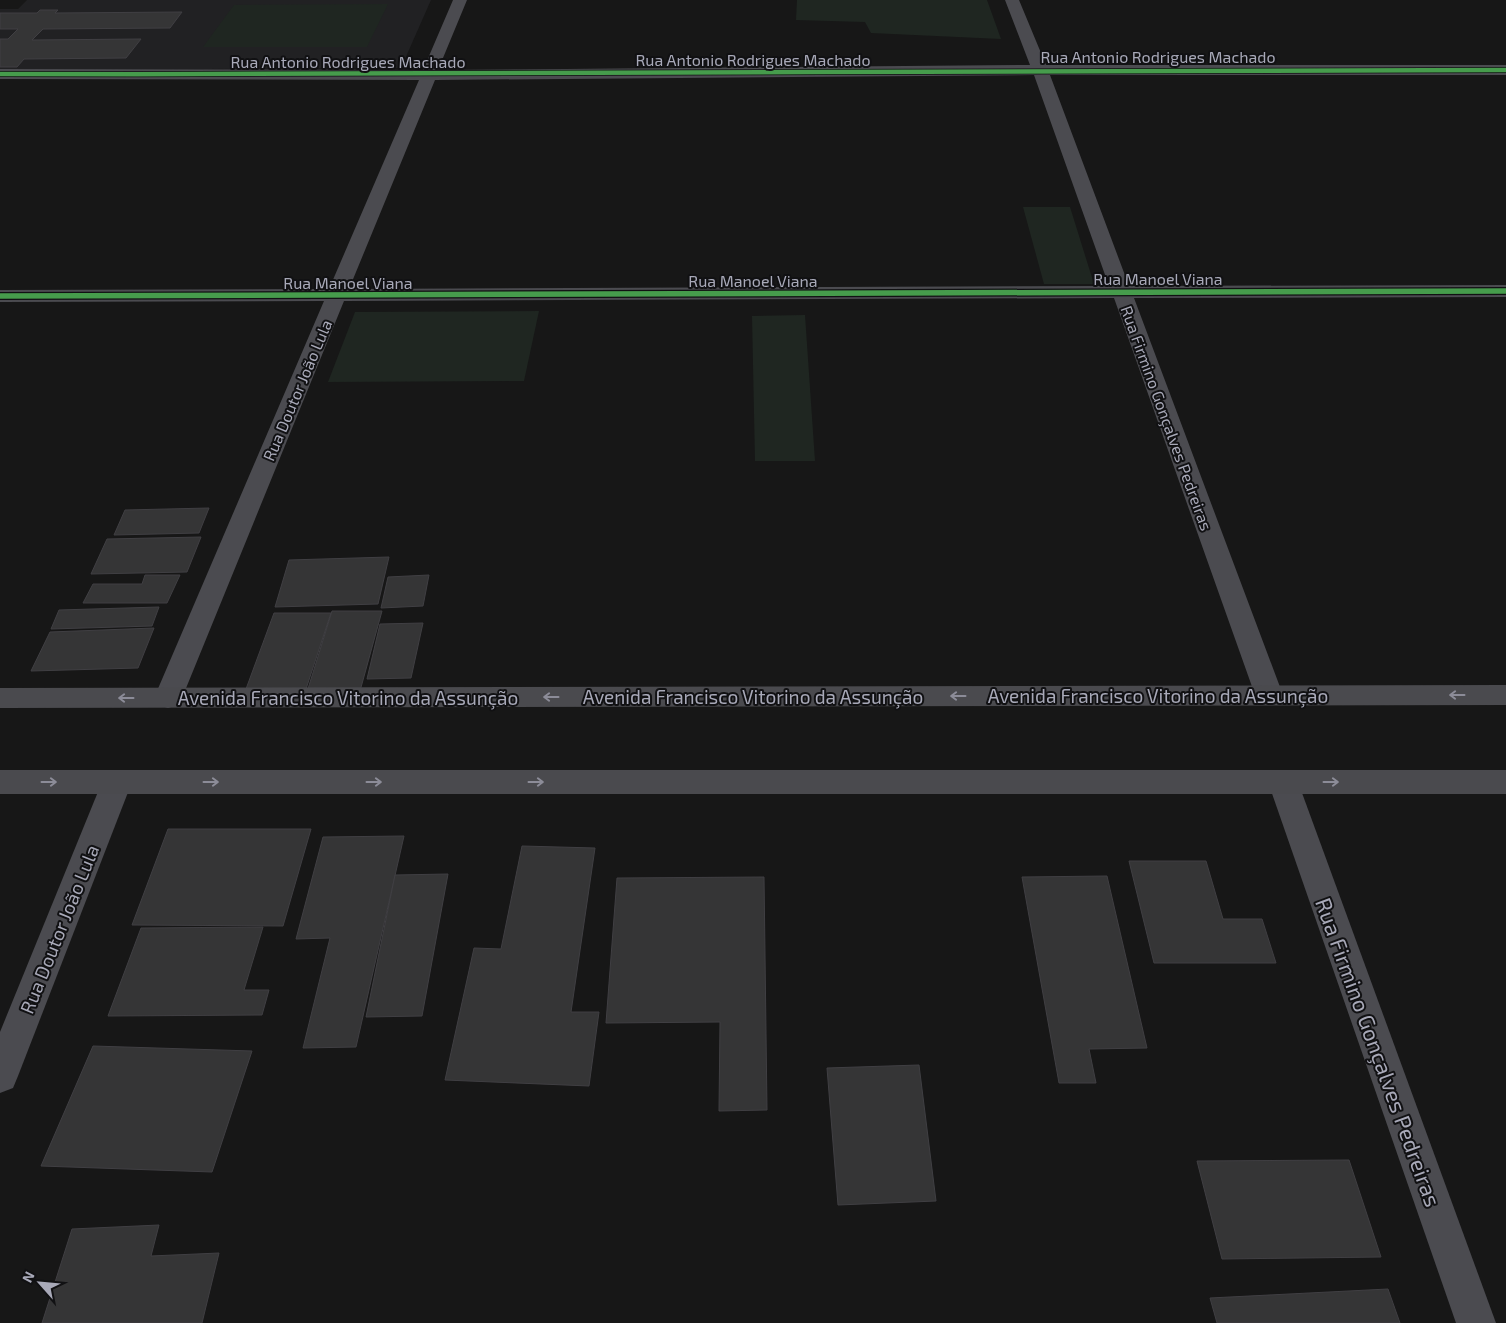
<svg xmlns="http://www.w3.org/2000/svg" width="1506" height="1323" viewBox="0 0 1506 1323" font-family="'Exo 2',sans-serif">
	<rect width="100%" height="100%" fill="#171717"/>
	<!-- built -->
	<polygon fill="#212123" points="27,0 431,0 401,68 0,70 0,9 18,9"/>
	<!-- green -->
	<g fill="#1f2621">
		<polygon points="797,0 987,0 1001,39 871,33 865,22 796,20"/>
		<polygon points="388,4 367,47 203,47 234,5"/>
		<polygon points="1023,207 1070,207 1094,284 1044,284"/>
		<polygon points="539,311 524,381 328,382 355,312"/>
		<polygon points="805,315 815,461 755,461 752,316"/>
	</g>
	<!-- building -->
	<g fill="#353536" stroke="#403f43">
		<polygon points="40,10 58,10 55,13 182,12 170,28 43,29 32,40 141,39 126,58 24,59 17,67 0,67 0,39 8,39 18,29 0,29 0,13 37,13"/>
		<polygon points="209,508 199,533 114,535 125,510"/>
		<polygon points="201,537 187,572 91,574 107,539"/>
		<polygon points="389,557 378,604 275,607 289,560"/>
		<polygon points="145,575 180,575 167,603 83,603 93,584 142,584"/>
		<polygon points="429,575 423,606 381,608 388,577"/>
		<polygon points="159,607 152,626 51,629 59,610"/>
		<polygon points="332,611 382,611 360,691 307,692"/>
		<polygon points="274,613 331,613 306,689 246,689"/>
		<polygon points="423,623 411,678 367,679 380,624"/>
		<polygon points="154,628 138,668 31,671 50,632"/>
		<polygon points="168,829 311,829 283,926 132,925"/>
		<polygon points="404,836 356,1047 303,1048 330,938 296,939 323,837"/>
		<polygon points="522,846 595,848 571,1012 599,1012 589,1086 445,1080 474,948 501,949"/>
		<polygon points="1129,861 1206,861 1223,919 1262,919 1276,963 1154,963"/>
		<polygon points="448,874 422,1016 366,1017 395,875"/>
		<polygon points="1107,876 1147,1048 1089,1049 1096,1083 1059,1083 1022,877"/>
		<polygon points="764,877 767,1110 719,1111 720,1022 606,1023 617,878"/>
		<polygon points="263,927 244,990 269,990 262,1015 108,1016 141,928"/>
		<polygon points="93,1046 252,1051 212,1172 41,1166"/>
		<polygon points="919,1065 936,1201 838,1205 827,1068"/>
		<polygon points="1349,1160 1381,1257 1222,1259 1197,1161"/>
		<polygon points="159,1225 151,1256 219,1253 202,1323 42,1323 72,1229"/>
		<polygon points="1388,1289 1400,1323 1217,1323 1210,1298"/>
	</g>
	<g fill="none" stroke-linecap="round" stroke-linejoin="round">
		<!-- street -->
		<g fill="#4b4b50" fill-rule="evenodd">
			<path d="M453,0h14l-29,70 592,-5 -25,-65h14l27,65h460v10h-456l79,211 377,-1v12l-372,1 149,397 -4,7 -10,3 -10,-3 -4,-7 -141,-397 -770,3 -162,397 -4,7 -10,3 -10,-3 -4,-7 170,-397 -324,1v-12l329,-1 90,-209 -419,-1v-10l423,1zM1034,75l75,211 -760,3 86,-209z"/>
			<polygon points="117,770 128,774 132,782 18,1076 13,1088 0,1093 0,1032 102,782 106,774"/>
			<polygon points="1283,770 1294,774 1298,782 1496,1323 1456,1323 1268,782 1272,774"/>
		</g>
		<!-- secondary -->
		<g fill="#4a4a4e" fill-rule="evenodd">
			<polygon points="1506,685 1506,705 0,708 0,688"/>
			<rect x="0" y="770" width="1506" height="24"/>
		</g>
		<!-- cycleway-far1 casing -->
		<g stroke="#111113" stroke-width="6">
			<path id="cycleway-far1" d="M0,74c502,1 1004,-4 1506,-4"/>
		</g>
		<!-- cycleway casing -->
		<g stroke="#111113" stroke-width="8">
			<polyline id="cycleway" points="0,296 1506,291"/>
		</g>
		<!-- cycleway-far1 -->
		<use href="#cycleway-far1" stroke="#469c4c" stroke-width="4.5"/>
		<!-- cycleway -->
		<use href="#cycleway" stroke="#469c4c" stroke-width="5.5"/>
	</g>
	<!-- one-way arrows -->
	<defs><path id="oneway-shaft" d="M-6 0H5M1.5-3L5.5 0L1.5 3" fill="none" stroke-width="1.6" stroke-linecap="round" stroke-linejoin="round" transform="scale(1.25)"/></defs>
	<g stroke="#8c8c98">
		<use href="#oneway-shaft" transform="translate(1457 695) rotate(180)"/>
		<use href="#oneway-shaft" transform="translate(958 696) rotate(180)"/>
		<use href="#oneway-shaft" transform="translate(551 697) rotate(180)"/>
		<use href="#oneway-shaft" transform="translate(126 698) rotate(180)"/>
		<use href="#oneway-shaft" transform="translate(49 782)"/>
		<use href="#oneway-shaft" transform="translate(211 782)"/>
		<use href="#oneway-shaft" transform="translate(374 782)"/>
		<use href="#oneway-shaft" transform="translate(536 782)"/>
		<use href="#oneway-shaft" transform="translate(1331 782)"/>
	</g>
	<g text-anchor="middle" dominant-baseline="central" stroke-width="4" stroke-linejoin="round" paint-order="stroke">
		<!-- far-street labels -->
		<g font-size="16" fill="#a8a9b8" stroke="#111113">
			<text x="1158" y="56">Rua Antonio Rodrigues Machado</text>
			<text x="753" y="59">Rua Antonio Rodrigues Machado</text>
			<text x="348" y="61">Rua Antonio Rodrigues Machado</text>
			<text x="1158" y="278">Rua Manoel Viana</text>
			<text x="753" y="280">Rua Manoel Viana</text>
			<text x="348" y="282">Rua Manoel Viana</text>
			<text transform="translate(297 390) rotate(-67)">Rua Doutor João Lula</text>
			<text transform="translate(1167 418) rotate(70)">Rua Firmino Gonçalves Pedreiras</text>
		</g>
		<!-- street labels -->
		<g font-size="19" fill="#a8a9b8" stroke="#111113">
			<text x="1158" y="695">Avenida Francisco Vitorino da Assunção</text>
			<text x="753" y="696">Avenida Francisco Vitorino da Assunção</text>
			<text x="348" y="697">Avenida Francisco Vitorino da Assunção</text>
			<text transform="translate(59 929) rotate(-68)">Rua Doutor João Lula</text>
		</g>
		<!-- near-street labels -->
		<g font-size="22" fill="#a8a9b8" stroke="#111113">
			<text transform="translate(1379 1052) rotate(70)">Rua Firmino Gonçalves Pedreiras</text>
		</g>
	</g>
	<!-- north arrow -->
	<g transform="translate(40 1283) rotate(297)" stroke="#111113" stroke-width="4" paint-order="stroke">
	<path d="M0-4L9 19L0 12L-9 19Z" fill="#a8a9b8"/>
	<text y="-8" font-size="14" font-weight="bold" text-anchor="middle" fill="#a8a9b8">N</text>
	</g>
</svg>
